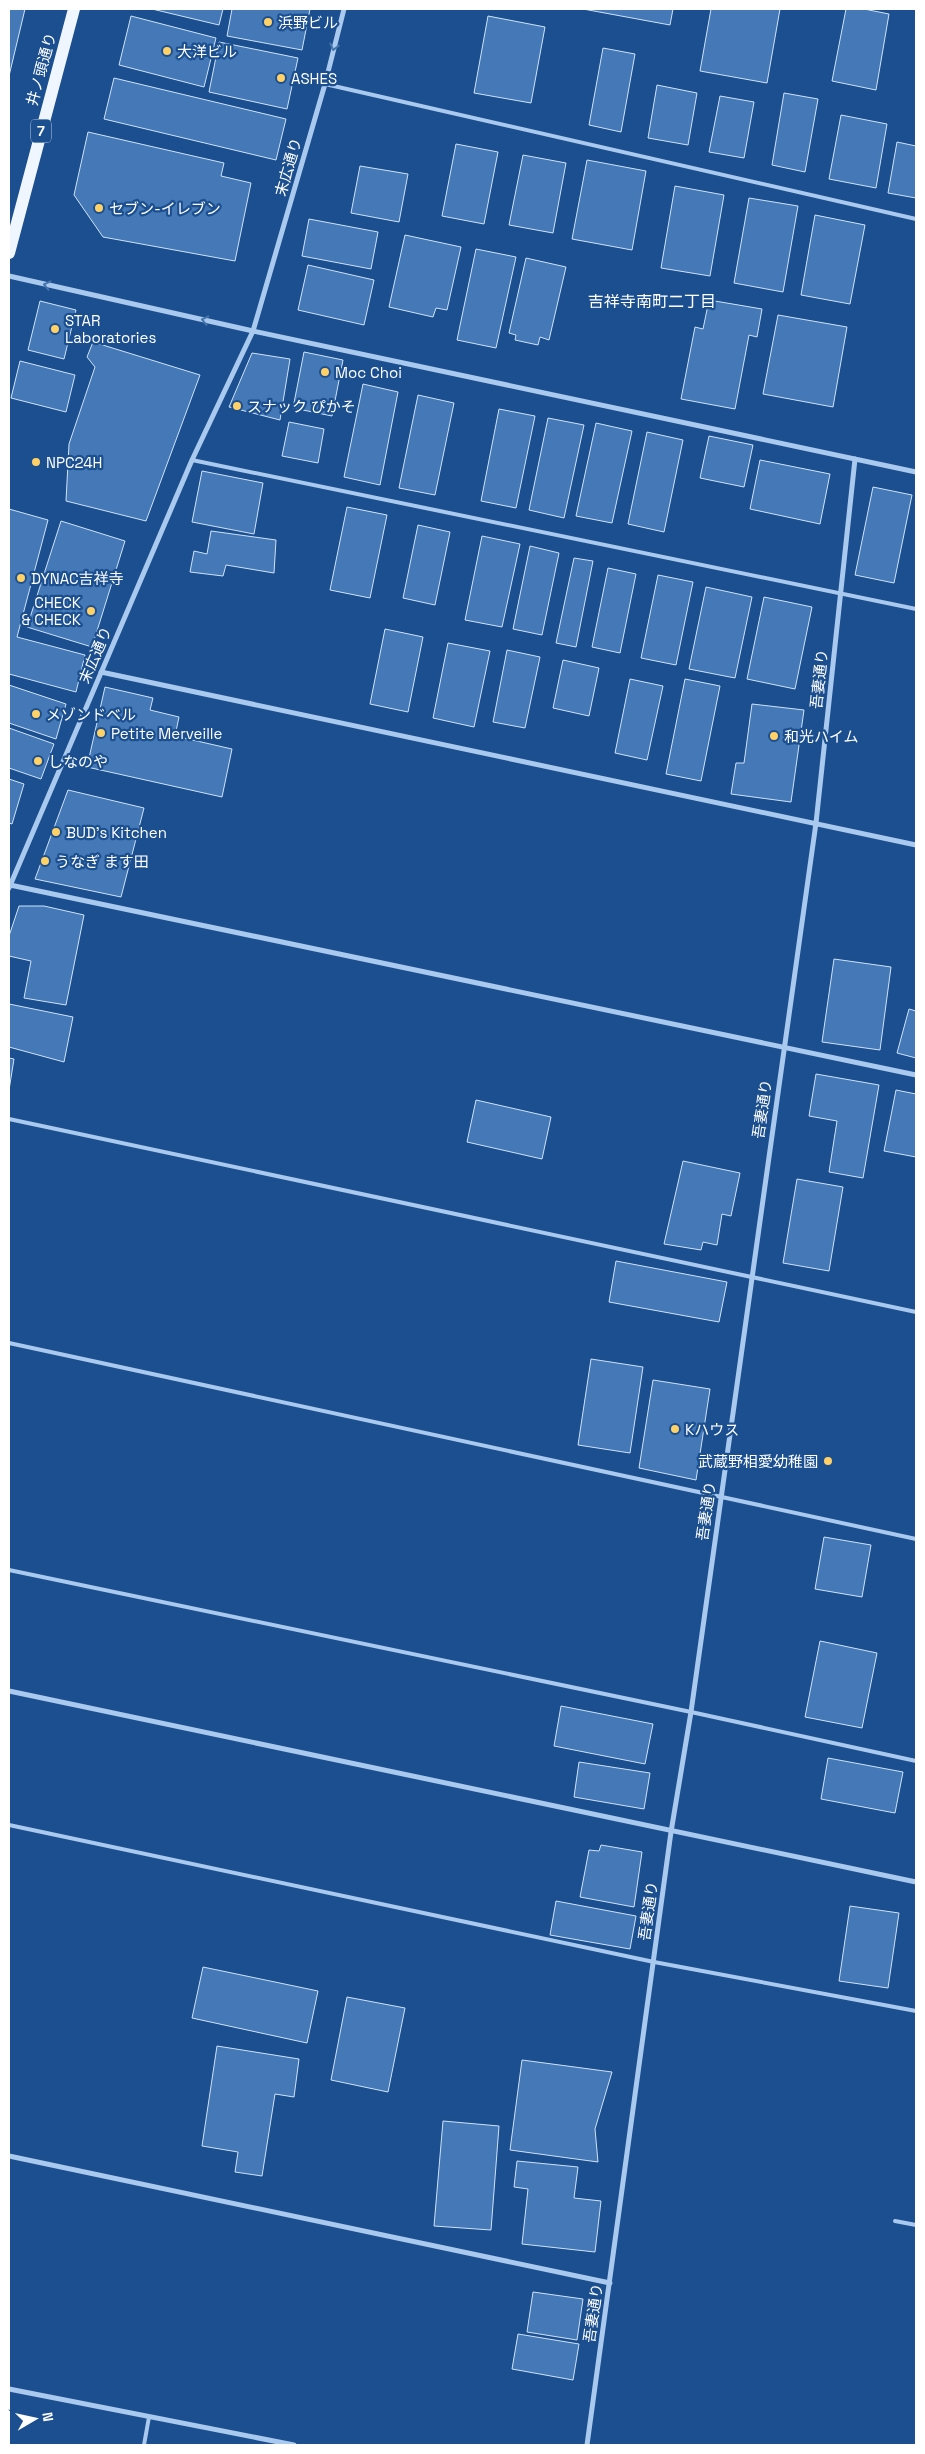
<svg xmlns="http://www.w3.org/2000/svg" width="925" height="2454" viewBox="0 0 925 2454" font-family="'Space Grotesk','Noto Sans JP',sans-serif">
	<rect width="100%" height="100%" fill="#1b4f8f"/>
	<!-- building -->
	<g fill="#4478b7" stroke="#cfe3fa">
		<polygon points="9,9 25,9 9,76"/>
		<polygon points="152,9 223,9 219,25"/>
		<polygon points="232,9 310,9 302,50 227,36"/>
		<polygon points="583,9 673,9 670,25"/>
		<polygon points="711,9 780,9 767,83 700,71"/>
		<polygon points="846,9 864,9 889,14 876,90 832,81"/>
		<polygon points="131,16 216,38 204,87 119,65"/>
		<polygon points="488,16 545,27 531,103 474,93"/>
		<polygon points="219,42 298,58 287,109 209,92"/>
		<polygon points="603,48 635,54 621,132 589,125"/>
		<polygon points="114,78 286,119 276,160 104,119"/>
		<polygon points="657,85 697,93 688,145 648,138"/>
		<polygon points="784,93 818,99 805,172 772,165"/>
		<polygon points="720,96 754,102 744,158 709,152"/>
		<polygon points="841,115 887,124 876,188 829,179"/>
		<polygon points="88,132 224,163 221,176 251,183 235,261 103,237 74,195"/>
		<polygon points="897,142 916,146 916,198 888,193"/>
		<polygon points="456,144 498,152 484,224 442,216"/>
		<polygon points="523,155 566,163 553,233 509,225"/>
		<polygon points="587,160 646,171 632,250 572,239"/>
		<polygon points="360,166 408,174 399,222 351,213"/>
		<polygon points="675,186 724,195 710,276 661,268"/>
		<polygon points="749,198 798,206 783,292 734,283"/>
		<polygon points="815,215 865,225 850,304 801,295"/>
		<polygon points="309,219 378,232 371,269 302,256"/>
		<polygon points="405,235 461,247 447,310 436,308 433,317 389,307"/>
		<polygon points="476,249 516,257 496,348 457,340"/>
		<polygon points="526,258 566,267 549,340 540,337 538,345 515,340 516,335 509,333"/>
		<polygon points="308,265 374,280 364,325 298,310"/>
		<polygon points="709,300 762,309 757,337 749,335 735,409 681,399 695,327 703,329"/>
		<polygon points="40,301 76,310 64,359 28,350"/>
		<polygon points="778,315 847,327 833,407 763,394"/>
		<polygon points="93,342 200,375 146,521 66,501 69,444 95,367 87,357"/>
		<polygon points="304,352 343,360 332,416 293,408"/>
		<polygon points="252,353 290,359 280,420 229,407"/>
		<polygon points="20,361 75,375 66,412 11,398"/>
		<polygon points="363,384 398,392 380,485 344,477"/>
		<polygon points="418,395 454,403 435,495 399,488"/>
		<polygon points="499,409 535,416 516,508 481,501"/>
		<polygon points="548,418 584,425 564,518 529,510"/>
		<polygon points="289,422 324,429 318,463 282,456"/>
		<polygon points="596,423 632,431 612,523 576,516"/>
		<polygon points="647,432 683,440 664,532 628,524"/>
		<polygon points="709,436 753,445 744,487 700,478"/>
		<polygon points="760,460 830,474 820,524 750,509"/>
		<polygon points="202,471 263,483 254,534 192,522"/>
		<polygon points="873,487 912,495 894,583 855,575"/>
		<polygon points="347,507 387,515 370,598 330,590"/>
		<polygon points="9,509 48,520 17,637 85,655 76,692 9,674"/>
		<polygon points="61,521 125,541 92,647 27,627"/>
		<polygon points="418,525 450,532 435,605 403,598"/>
		<polygon points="211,531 276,540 274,573 226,565 223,576 190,572 194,551 207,554"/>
		<polygon points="482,536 520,544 502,627 465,620"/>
		<polygon points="530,546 559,553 542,635 513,629"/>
		<polygon points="574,558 593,561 576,647 556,643"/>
		<polygon points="608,568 636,574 620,653 592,647"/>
		<polygon points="658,575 693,582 676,665 641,658"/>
		<polygon points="706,587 752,597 735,678 689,669"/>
		<polygon points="764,597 812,607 795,689 747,679"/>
		<polygon points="385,629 423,637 408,712 370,704"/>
		<polygon points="448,643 490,651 474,727 433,718"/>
		<polygon points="507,650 540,657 525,728 493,722"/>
		<polygon points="563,660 599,668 589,716 553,708"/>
		<polygon points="630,679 663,686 647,760 615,753"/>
		<polygon points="685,679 720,686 701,781 666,774"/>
		<polygon points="9,685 66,704 56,739 9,723"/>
		<polygon points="105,687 153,698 150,710 179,717 175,736 232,749 222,797 87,767"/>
		<polygon points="752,704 804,710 791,802 731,794 736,763 744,763"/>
		<polygon points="9,728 54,744 41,779 9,768"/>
		<polygon points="9,779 24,784 12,824 9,823"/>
		<polygon points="68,790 144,808 121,897 35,879"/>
		<polygon points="19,906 44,906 84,915 66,1005 24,998 31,961 9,956 9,936"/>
		<polygon points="834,959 891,967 880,1050 822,1042"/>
		<polygon points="9,1004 73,1017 64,1062 9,1047"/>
		<polygon points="909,1009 916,1011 916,1058 897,1053"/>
		<polygon points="9,1058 14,1059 9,1090"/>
		<polygon points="816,1074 879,1085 863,1178 829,1172 837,1121 809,1116"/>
		<polygon points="896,1090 916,1094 916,1157 884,1151"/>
		<polygon points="476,1100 551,1117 542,1159 467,1142"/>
		<polygon points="683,1161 740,1173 731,1216 722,1214 717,1245 703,1242 701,1250 664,1244"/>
		<polygon points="797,1179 843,1187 829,1271 783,1263"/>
		<polygon points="616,1261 727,1282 719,1322 609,1302"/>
		<polygon points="591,1359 643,1367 630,1453 578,1445"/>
		<polygon points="653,1380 710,1389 696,1480 639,1468"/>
		<polygon points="824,1537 871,1545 862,1597 815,1589"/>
		<polygon points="820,1641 877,1653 862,1728 805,1717"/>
		<polygon points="561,1706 653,1724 645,1764 554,1746"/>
		<polygon points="828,1758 903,1772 895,1813 821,1799"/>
		<polygon points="579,1762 650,1773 644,1809 574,1797"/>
		<polygon points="601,1845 642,1852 634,1907 580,1897 589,1850 599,1851"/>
		<polygon points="556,1901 636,1916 630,1949 550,1935"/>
		<polygon points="850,1906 899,1913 888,1988 839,1981"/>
		<polygon points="203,1967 318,1991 307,2043 192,2018"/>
		<polygon points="347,1997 405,2008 388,2092 331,2080"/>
		<polygon points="217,2046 299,2059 294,2097 275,2094 262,2176 235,2172 238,2152 202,2146"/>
		<polygon points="522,2060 612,2072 595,2129 598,2162 510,2150"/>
		<polygon points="443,2121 499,2126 491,2230 434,2226"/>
		<polygon points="517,2161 578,2167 574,2198 601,2201 595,2252 522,2244 528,2189 514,2187"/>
		<polygon points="533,2292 583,2299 577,2340 527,2332"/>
		<polygon points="518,2334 579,2344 573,2380 512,2369"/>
	</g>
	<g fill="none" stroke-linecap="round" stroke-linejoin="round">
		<!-- service -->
		<g stroke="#a9c9ee" stroke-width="4">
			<polyline points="325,84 916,219"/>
			<polyline points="192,460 916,609"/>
			<polyline points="9,1119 916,1312"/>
			<polyline points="9,1343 916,1539"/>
			<polyline points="9,1570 691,1712 916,1761"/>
			<polyline points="9,1825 654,1962 916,2011"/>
			<polyline points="895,2221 916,2225"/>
			<polyline points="144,2445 149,2417"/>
		</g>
		<!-- minor -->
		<g stroke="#a9c9ee" stroke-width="5">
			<polyline points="9,276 253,331 916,472"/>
			<polyline points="101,672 916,845"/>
			<polyline points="10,885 916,1075"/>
			<polyline points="9,888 192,460 253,331 325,84 344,9"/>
			<polyline points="9,1691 916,1882"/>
			<polyline points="9,2156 610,2283"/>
			<polyline points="9,2389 294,2445"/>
			<polyline points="587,2445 671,1832 691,1712 816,823 855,459"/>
		</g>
		<!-- primary -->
		<polyline stroke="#f0f6ff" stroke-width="12" points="9,253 74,9"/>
	</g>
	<!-- one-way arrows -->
	<defs><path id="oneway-chevron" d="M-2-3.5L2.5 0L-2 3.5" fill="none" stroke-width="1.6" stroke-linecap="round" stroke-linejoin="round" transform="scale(1.25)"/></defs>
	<g stroke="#4674ac">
		<use href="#oneway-chevron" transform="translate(334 47) rotate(104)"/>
		<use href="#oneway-chevron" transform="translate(47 285) rotate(-167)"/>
		<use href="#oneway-chevron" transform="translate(205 320) rotate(-167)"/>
	</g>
	<!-- markers -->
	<g fill="#ffd166" stroke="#1b4f8f" stroke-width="2">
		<circle cx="268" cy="22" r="5"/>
		<circle cx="167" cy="51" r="5"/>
		<circle cx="281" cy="78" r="5"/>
		<circle cx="99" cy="208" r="5"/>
		<circle cx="55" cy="329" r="5"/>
		<circle cx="325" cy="372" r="5"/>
		<circle cx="237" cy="406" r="5"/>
		<circle cx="36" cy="462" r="5"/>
		<circle cx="21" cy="578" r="5"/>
		<circle cx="91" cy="611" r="5"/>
		<circle cx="36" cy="714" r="5"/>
		<circle cx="101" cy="733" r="5"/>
		<circle cx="774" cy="736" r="5"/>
		<circle cx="38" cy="761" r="5"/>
		<circle cx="56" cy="832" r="5"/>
		<circle cx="45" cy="861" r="5"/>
		<circle cx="675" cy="1429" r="5"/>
		<circle cx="828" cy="1461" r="5"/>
	</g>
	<g text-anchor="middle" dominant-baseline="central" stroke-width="4.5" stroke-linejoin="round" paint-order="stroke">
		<!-- shield labels -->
		<rect fill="#1b4f8f" stroke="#bbcadd" stroke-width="1" x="31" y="119.5" width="20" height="23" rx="4"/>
		<g font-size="14" font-weight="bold" fill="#fff">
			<text x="41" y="131">7</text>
		</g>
		<!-- poi labels -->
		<g font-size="15" fill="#fff" stroke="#1b4f8f" text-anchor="start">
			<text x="278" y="22">浜野ビル</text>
			<text x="177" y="51">大洋ビル</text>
			<text x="291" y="78">ASHES</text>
			<text x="109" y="208">セブン-イレブン</text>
			<text x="65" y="320">STAR<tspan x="65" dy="17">Laboratories</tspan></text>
			<text x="335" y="372">Moc Choi</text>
			<text x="247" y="406">スナック ぴかそ</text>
			<text x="46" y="462">NPC24H</text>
			<text x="31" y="578">DYNAC吉祥寺</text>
			<text x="81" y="602" text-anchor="end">CHECK<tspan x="81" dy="17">&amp; CHECK</tspan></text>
			<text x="46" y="714">メゾンドベル</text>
			<text x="111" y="733">Petite Merveille</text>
			<text x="784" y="736">和光ハイム</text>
			<text x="48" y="761">しなのや</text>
			<text x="66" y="832">BUD's Kitchen</text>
			<text x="55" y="861">うなぎ ます田</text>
			<text x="685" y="1429">Kハウス</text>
			<text x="818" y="1461" text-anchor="end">武蔵野相愛幼稚園</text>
		</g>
		<!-- street labels -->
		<g font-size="15" fill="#fff" stroke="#1b4f8f">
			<text transform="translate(41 69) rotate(-75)">井ノ頭通り</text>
			<text transform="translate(288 167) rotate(-74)">末広通り</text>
			<text transform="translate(95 655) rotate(-67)">末広通り</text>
			<text transform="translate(819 679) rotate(-84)">吾妻通り</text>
			<text transform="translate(762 1109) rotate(-82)">吾妻通り</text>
			<text transform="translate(706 1511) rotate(-82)">吾妻通り</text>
			<text transform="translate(648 1911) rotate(-82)">吾妻通り</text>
			<text transform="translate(593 2313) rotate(-82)">吾妻通り</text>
		</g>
		<!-- neighbourhood labels -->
		<g font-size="16" fill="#fff" stroke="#1b4f8f">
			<text x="652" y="301">吉祥寺南町二丁目</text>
		</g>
	</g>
	<!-- border -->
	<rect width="925" height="2454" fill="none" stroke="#ffffff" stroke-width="20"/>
	<!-- north arrow -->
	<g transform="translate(35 2419) rotate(81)" stroke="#1b4f8f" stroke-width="4" paint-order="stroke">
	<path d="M0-4L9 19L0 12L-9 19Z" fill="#ffffff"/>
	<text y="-8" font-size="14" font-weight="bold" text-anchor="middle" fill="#ffffff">N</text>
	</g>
</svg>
